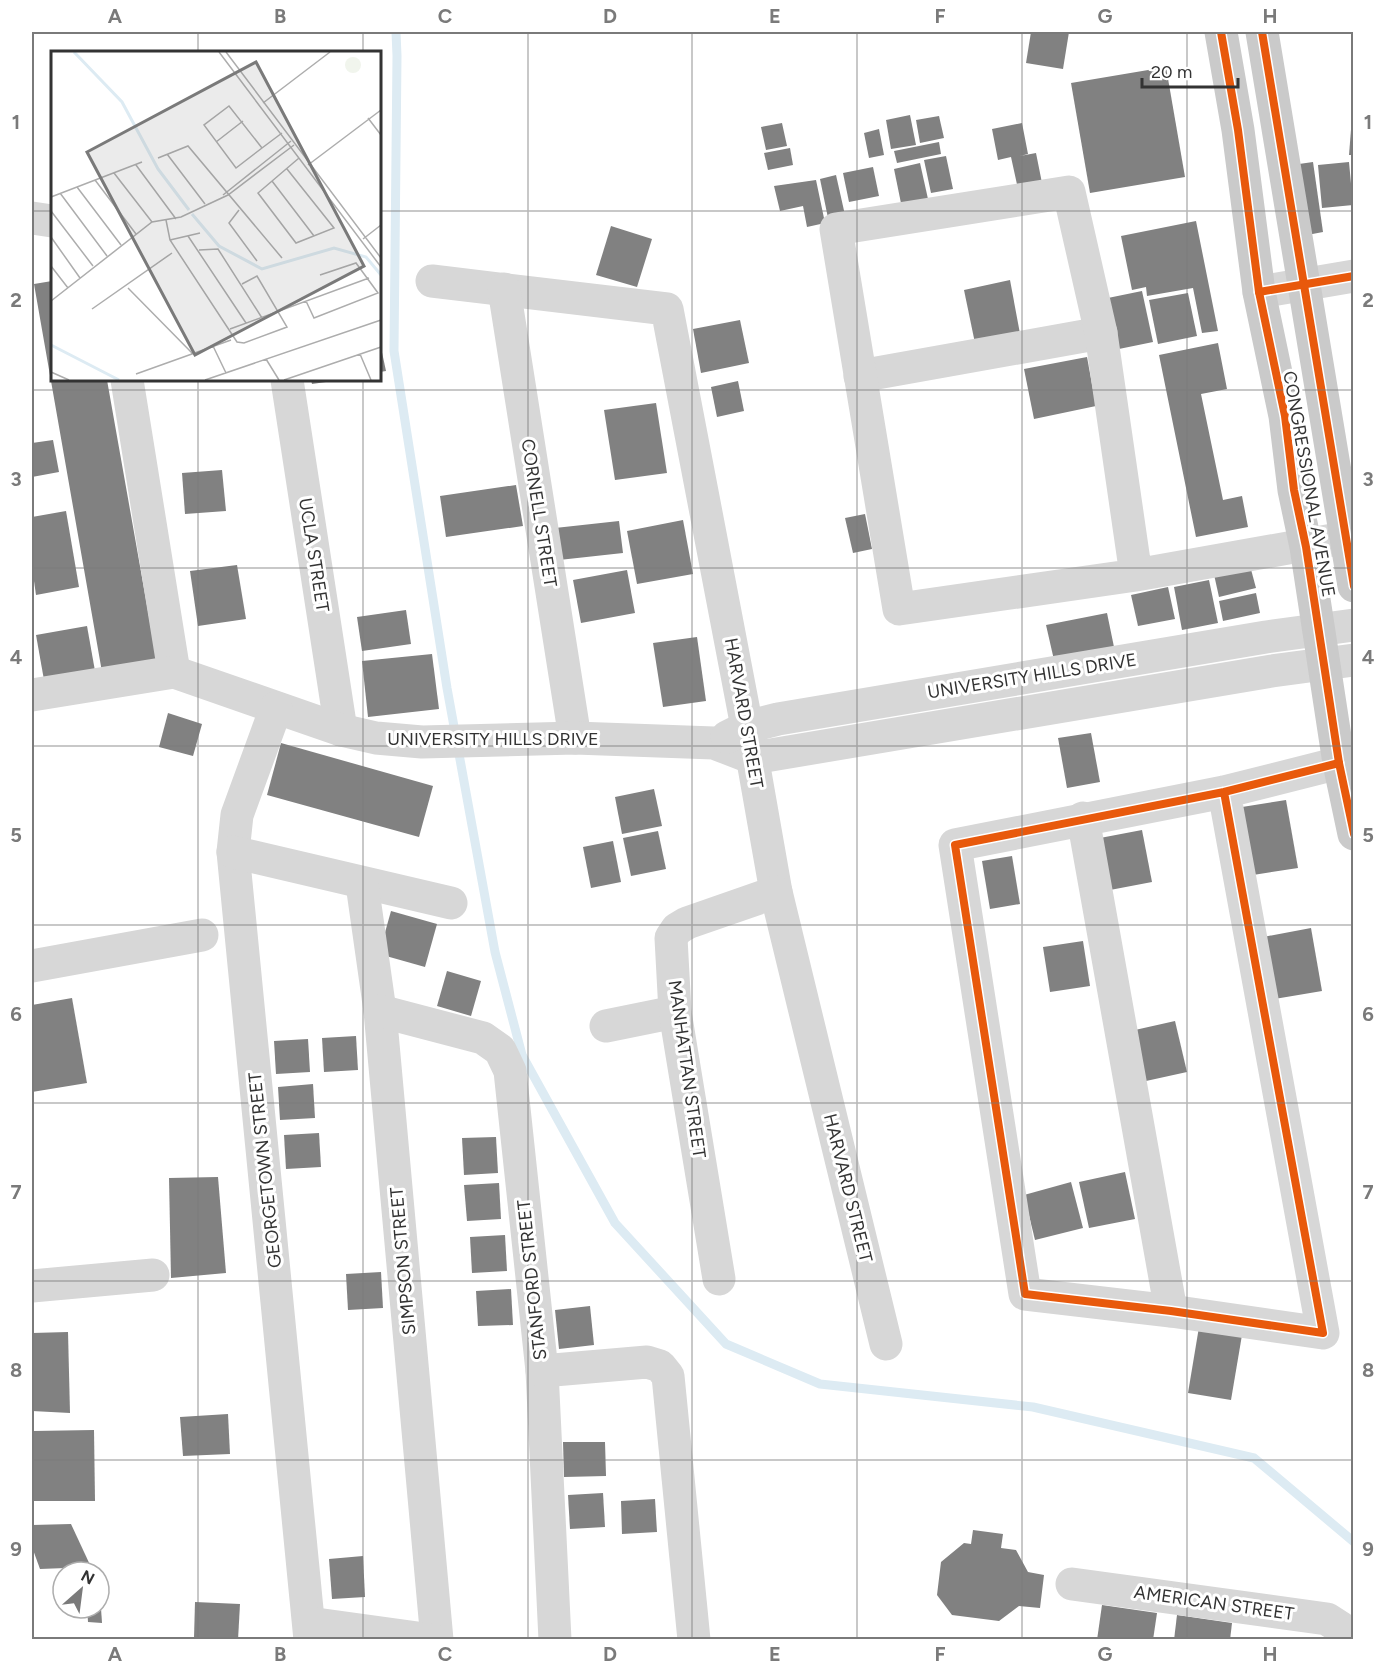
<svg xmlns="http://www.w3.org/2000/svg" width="1385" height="1671" viewBox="0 0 1385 1671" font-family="Figtree,sans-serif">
	<rect width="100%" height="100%" fill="#fff"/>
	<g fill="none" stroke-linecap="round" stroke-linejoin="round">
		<!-- stream -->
		<polyline stroke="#ddebf3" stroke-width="9" points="396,32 397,56 394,351 447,688 495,952 522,1055 615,1223 726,1344 820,1384 1033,1407 1254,1458 1354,1542"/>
	</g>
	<!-- building -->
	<g fill="#818181">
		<polygon points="1031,32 1069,32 1063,69 1026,63"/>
		<polygon points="1166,67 1185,177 1090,193 1071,83"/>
		<polygon points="910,115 916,145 891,149 886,120"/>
		<polygon points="939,116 944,138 920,143 916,120"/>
		<polygon points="1352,117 1354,117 1354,155 1349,155"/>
		<polygon points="782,123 787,146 766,150 761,127"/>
		<polygon points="1022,123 1028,154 1020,156 1036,153 1044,193 1020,198 1011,157 998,160 992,129"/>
		<polygon points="879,129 884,155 869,158 864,133"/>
		<polygon points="939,142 941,154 897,163 894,151"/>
		<polygon points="790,148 793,165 768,170 764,153"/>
		<polygon points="946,156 953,189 931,193 924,160"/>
		<polygon points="1313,162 1323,232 1302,236 1292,165"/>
		<polygon points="1349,162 1353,205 1322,208 1318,165"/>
		<polygon points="920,163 930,208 903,213 894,169"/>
		<polygon points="873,167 879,196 849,202 843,173"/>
		<polygon points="836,175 845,215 828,218 820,179"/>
		<polygon points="816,180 825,223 807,227 803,206 780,211 774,186"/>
		<polygon points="1196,221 1218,331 1202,333 1193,288 1147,296 1146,287 1132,290 1121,236"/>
		<polygon points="611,226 652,239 637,287 596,275"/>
		<polygon points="1010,280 1021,339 976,348 964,290"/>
		<polygon points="52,281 52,380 107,380 157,662 102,672 34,284"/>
		<polygon points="1142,291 1153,342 1114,350 1103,299"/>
		<polygon points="1188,293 1197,336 1158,344 1149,300"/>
		<polygon points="740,320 749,363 701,373 693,329"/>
		<polygon points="380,343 386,371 380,372"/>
		<polygon points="1218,343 1227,389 1201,394 1223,500 1242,496 1248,527 1196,537 1159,355"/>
		<polygon points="1087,357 1096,406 1034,419 1024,369"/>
		<polygon points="311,380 333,380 333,381 312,384"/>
		<polygon points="738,381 744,411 717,417 711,387"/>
		<polygon points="656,403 667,473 615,480 604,410"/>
		<polygon points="53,440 59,472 32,477 32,443"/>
		<polygon points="222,470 226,511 185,514 182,473"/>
		<polygon points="516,485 523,526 446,537 440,496"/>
		<polygon points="66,511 79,587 36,595 32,567 32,517"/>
		<polygon points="865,514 872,549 853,553 845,518"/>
		<polygon points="683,520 693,574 637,584 627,531"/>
		<polygon points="619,521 623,553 559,560 555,528"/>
		<polygon points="1249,562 1256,588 1219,597 1213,570"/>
		<polygon points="237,565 246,619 198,626 190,571"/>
		<polygon points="627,570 635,613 581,623 573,580"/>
		<polygon points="1209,580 1218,623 1182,630 1174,587"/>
		<polygon points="1168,587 1175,619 1138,626 1131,595"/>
		<polygon points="1256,593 1260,613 1223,621 1219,601"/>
		<polygon points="406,610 411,644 362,651 357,617"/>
		<polygon points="1107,613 1114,647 1054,660 1046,625"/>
		<polygon points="87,626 95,671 44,680 36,635"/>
		<polygon points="697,637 706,701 663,707 653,643"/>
		<polygon points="432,654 439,709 368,717 362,661"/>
		<polygon points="168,713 202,724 193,756 159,747"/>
		<polygon points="1091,733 1100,782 1067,788 1058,738"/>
		<polygon points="281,743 433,786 419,837 267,795"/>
		<polygon points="654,789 662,826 622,834 615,797"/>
		<polygon points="1286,800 1298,868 1253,875 1242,807"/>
		<polygon points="1142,830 1152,882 1110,890 1100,838"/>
		<polygon points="658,831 666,869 631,876 623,838"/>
		<polygon points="613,841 621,882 591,888 583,847"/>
		<polygon points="1012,856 1020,904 990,909 982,861"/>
		<polygon points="391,911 437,924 425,967 379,954"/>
		<polygon points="1311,928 1322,991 1269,1000 1258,938"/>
		<polygon points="1083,941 1090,986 1050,992 1043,947"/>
		<polygon points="447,971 481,981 471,1016 437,1006"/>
		<polygon points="72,998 87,1083 32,1092 32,1005"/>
		<polygon points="1175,1021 1187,1072 1146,1081 1135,1030"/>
		<polygon points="356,1036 358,1070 324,1072 322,1038"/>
		<polygon points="308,1039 310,1072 276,1074 274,1041"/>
		<polygon points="313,1084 315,1118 280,1120 278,1087"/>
		<polygon points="319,1133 321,1167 286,1169 284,1135"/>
		<polygon points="496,1137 498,1173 464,1175 462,1138"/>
		<polygon points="1125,1172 1135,1219 1089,1228 1079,1182"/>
		<polygon points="218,1177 226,1273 171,1278 169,1178"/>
		<polygon points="1071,1182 1083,1228 1035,1240 1024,1195"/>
		<polygon points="499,1183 501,1219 467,1221 464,1185"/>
		<polygon points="505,1235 507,1271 472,1273 470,1237"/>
		<polygon points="381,1272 383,1308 348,1310 346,1274"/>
		<polygon points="511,1289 513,1325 478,1326 476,1291"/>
		<polygon points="590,1306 594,1345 559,1349 555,1310"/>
		<polygon points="1199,1327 1242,1335 1231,1400 1188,1393"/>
		<polygon points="68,1332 70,1413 32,1411 32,1333"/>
		<polygon points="228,1414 230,1454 183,1456 180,1417"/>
		<polygon points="94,1430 95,1501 34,1501 33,1431"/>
		<polygon points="563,1442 605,1442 606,1476 564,1477"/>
		<polygon points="603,1493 605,1527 570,1529 568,1495"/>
		<polygon points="655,1499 657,1532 622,1534 621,1501"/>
		<polygon points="71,1524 91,1567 40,1569 32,1547 32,1525"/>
		<polygon points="973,1530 1003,1534 1001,1548 1016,1550 1028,1572 1044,1575 1040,1608 1019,1606 999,1621 952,1615 937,1595 941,1562 964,1543 971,1544"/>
		<polygon points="363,1556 365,1597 332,1599 329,1559"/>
		<polygon points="195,1602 240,1604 238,1640 194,1638"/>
		<polygon points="1102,1605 1157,1613 1153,1640 1097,1640"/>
		<polygon points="87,1608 101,1608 102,1623 88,1622"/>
		<polygon points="1177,1615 1232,1623 1230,1640 1174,1640"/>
	</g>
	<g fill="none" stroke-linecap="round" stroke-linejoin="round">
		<!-- minor -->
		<g stroke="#d7d7d7" stroke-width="33">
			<polyline points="32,218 52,221"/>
			<polyline points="432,281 667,309 747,727 776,892 886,1344"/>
			<polyline points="504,289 575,738"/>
			<polyline points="1259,292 1354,276"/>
			<polyline points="860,376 1101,333"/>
			<polyline points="127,380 174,672"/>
			<polyline points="287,380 341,730"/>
			<polyline points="1136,575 1101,333 1069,192 836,229 899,609 1136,575 1344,538"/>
			<polyline points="32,695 174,672 341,730 376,738 422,742 575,738 714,743 753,758 1272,671 1354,660"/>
			<polyline points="276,708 237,815 233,852 310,1640"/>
			<polyline points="727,737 747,727 778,719 1266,637 1354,625"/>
			<polyline points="1224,792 1323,1333 1171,1311 1025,1294 955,845 1224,792 1339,763"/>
			<polyline points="1083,818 1171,1311"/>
			<polyline points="233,852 451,903"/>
			<polyline points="362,884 380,1011 437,1640"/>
			<polyline points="32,966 202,935"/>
			<polyline points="380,1011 483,1038 500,1050 510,1071 542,1371 555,1640"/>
			<polyline points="606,1026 675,1012"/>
			<polyline points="719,1279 675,1012 671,938 677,929 687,923 776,892"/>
			<polyline points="32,1286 153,1275"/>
			<polyline points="542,1371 647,1362 660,1366 668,1376 694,1640"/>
			<polyline points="1072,1584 1327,1619 1341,1628 1348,1640"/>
			<polyline points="309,1623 432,1640"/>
		</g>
		<!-- major -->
		<g stroke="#cacaca" stroke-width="33">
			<polyline points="1221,32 1238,130 1259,292 1285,416 1294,490 1306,547 1339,763 1354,834"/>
			<polyline points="1262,32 1354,586"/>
		</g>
		<!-- cycleway casing -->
		<g stroke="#fff" stroke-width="11">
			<g id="cycleway">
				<polyline points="1221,32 1238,130 1259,292 1285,416 1294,490 1306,547 1339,763 1354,834"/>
				<polyline points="1262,32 1354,586"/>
				<polyline points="1259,292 1354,276"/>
				<polyline points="1224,792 1323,1333 1171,1311 1025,1294 955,845 1224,792 1339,763"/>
			</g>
		</g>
		<!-- cycleway -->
		<use href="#cycleway" stroke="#e8590c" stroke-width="8"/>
	</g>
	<!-- grid -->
	<path fill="none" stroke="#7a7a7a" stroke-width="1.5" stroke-opacity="0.55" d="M198,32v20M363,32v20M528,32v1608M692,32v1608M857,32v1608M1022,32v1608M1187,32v1608M32,211h20M380,211h974M198,380v1260M363,380v1260M32,390h1322M32,568h1322M32,746h1322M32,925h1322M32,1103h1322M32,1281h1322M32,1460h1322"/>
	<g text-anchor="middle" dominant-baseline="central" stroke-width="6" stroke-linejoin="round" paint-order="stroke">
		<!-- street labels -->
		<g font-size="18" fill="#333" stroke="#fff">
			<text transform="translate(1309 484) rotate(80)">CONGRESSIONAL AVENUE</text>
			<text transform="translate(539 513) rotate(81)">CORNELL STREET</text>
			<text transform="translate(314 555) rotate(81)">UCLA STREET</text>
			<text transform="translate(1032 676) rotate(-9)">UNIVERSITY HILLS DRIVE</text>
			<text transform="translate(744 713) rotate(80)">HARVARD STREET</text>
			<text x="493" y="739">UNIVERSITY HILLS DRIVE</text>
			<text transform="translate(687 1069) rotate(82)">MANHATTAN STREET</text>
			<text transform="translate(265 1170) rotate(-96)">GEORGETOWN STREET</text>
			<text transform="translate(848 1188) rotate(76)">HARVARD STREET</text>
			<text transform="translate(403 1261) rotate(-95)">SIMPSON STREET</text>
			<text transform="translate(532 1280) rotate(-96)">STANFORD STREET</text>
			<text transform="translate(1214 1603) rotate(8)">AMERICAN STREET</text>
		</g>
	</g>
	<!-- overview -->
	<g transform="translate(51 51)">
		<rect width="330" height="330" fill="#fff"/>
		<path d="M294 14a8 8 0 1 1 16 0a8 8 0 1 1-16 0Z" fill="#f1f5ed"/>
		<path fill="none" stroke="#ddebf3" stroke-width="3" d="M23,1l48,50 36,67 31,41M141,163l27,32 43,23 72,-21 32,9 15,18M0,294l68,35"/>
		<path fill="none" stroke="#adadad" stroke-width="1.5" d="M168,1l162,215M175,1l155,206M212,52l67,-51M317,67l13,17M165,91l27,-21M211,97l-33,-42 -25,19 32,43 26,-20 20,-15M116,103l38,50M107,107l30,-12 94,112M85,114l40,54M257,114l73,-55M236,118l47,59 -38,15 -38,-50 41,-35M63,122l38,49M44,129l41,54M221,130l42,55M26,136l44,58M9,142l47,63M172,144l68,-54M0,146l91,-35M188,159l-10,13 28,38M0,160l42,55M115,169l4,20 67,102 7,1 43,-16 -30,-51 -15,8M137,185l58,87M0,186l29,41M312,188l18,-14M119,189l30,-7M148,199l19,-1 44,69M0,215l17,22M77,237l64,65M0,250l101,-79 29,-5 47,-22 66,-50M255,250l8,17 64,-25 -22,-30 -36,12M41,258l80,-56M179,278l139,-51M162,295l13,27M309,303l11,26M215,308l13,21M0,321l18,8M85,323l95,-34M154,329l176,-60M233,329l97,-33"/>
		<path fill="#7a7a7a" fill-opacity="0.15" stroke="#7a7a7a" stroke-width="3" d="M205,11l108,204 -169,89 -108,-203z"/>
		<rect width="330" height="330" fill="none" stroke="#333" stroke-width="3"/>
	</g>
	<!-- border -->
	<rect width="1385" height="1671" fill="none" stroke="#ffffff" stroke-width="66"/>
	<!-- north arrow -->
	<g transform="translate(81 1590) rotate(28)"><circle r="28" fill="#ffffff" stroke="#adadad" stroke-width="1.5"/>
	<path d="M0-4.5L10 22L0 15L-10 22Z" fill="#7a7a7a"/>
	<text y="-9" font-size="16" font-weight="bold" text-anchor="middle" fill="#333333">N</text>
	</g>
	<!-- scale -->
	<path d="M1142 78v9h96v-9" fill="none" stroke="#333333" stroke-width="3"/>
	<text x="1151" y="78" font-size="18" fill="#333333" stroke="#ffffff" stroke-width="4.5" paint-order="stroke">20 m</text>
	<rect x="33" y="33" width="1319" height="1605" fill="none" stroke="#7a7a7a" stroke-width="2"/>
	<g font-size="20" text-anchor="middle" font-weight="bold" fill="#7a7a7a">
		<text x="115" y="23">A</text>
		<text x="280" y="23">B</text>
		<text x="445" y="23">C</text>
		<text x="610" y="23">D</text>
		<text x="775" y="23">E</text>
		<text x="940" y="23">F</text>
		<text x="1105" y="23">G</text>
		<text x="1270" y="23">H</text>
		<text x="16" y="129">1</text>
		<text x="1368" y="129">1</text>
		<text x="16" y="307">2</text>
		<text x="1368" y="307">2</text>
		<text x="16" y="486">3</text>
		<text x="1368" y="486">3</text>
		<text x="16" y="664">4</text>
		<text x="1368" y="664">4</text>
		<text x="16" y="842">5</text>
		<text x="1368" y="842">5</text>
		<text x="16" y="1021">6</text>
		<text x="1368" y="1021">6</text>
		<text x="16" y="1199">7</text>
		<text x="1368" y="1199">7</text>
		<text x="16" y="1377">8</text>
		<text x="1368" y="1377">8</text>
		<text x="16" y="1556">9</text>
		<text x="1368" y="1556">9</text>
		<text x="115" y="1661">A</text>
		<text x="280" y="1661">B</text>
		<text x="445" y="1661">C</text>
		<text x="610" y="1661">D</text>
		<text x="775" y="1661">E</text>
		<text x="940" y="1661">F</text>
		<text x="1105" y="1661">G</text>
		<text x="1270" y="1661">H</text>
	</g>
</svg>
